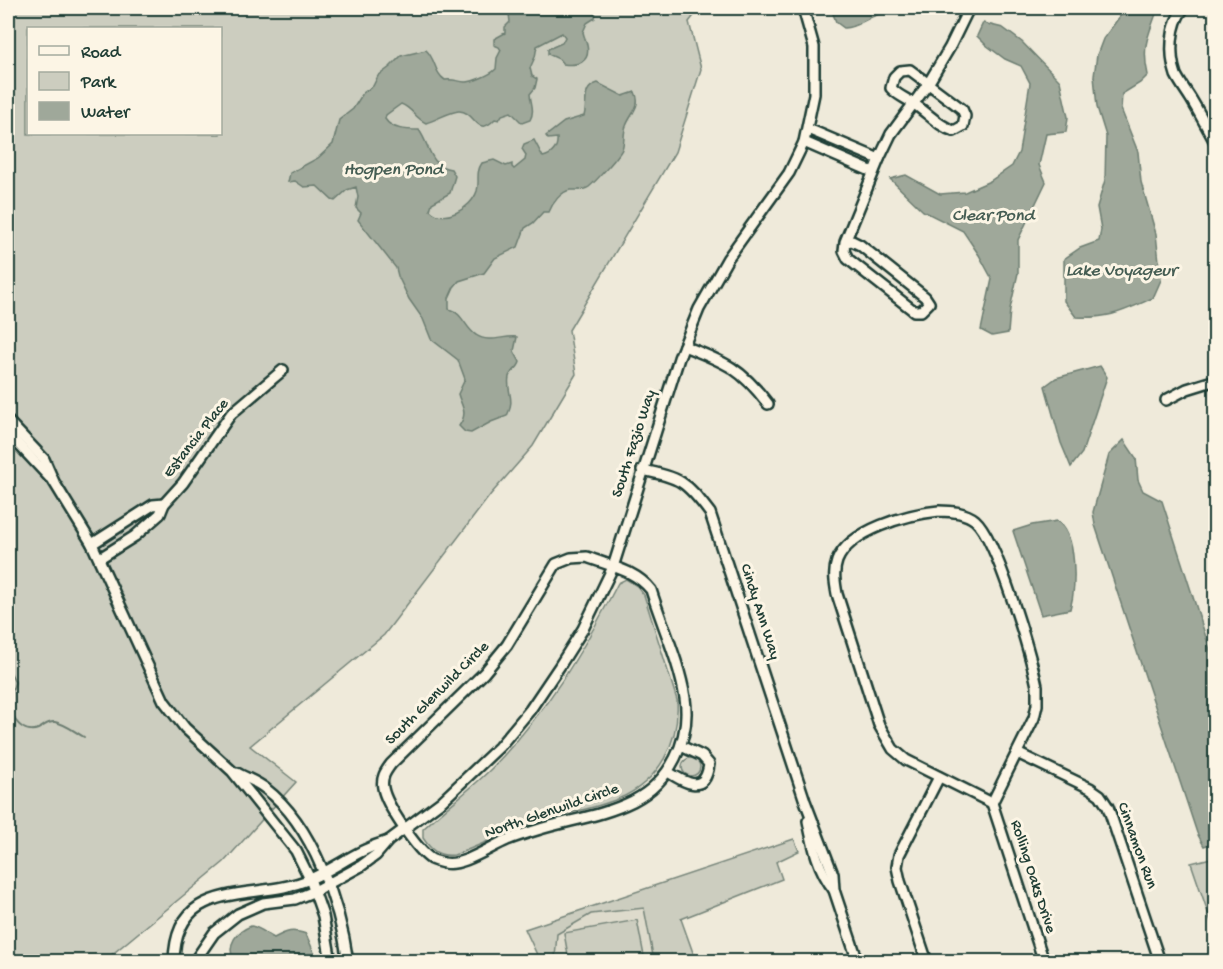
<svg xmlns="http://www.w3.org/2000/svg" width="1223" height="969" viewBox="0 0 1223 969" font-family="'Gochi Hand',sans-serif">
	<rect width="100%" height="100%" fill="#efeada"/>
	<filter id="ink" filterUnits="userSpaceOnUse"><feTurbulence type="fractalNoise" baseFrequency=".0167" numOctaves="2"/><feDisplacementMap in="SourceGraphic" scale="12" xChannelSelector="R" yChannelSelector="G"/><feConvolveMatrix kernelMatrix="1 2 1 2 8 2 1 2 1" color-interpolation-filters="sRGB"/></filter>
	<g filter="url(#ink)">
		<!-- built -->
		<polygon fill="#dedbcc" points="644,908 654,961 555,962 557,934 591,914"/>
		<!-- green -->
		<g fill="#cccdbf" stroke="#76857a" stroke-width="1.5" fill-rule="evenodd">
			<path d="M8,8h692l-11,14 12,47 -26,83 -106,178 7,44 -43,72 -42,48 -107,141 -134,111 46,36 -72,80 -120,99h-96zM28,28h192v106h-192z"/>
			<path d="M626,579l11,7 7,9 33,105c3,42 -18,82 -59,99 -25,10 -53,14 -79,22 -30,9 -56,24 -85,34 -16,2 -23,-5 -31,-17v-9c22,-21 47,-39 69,-61 55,-57 90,-115 126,-185z"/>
			<circle cx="691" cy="767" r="9"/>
			<polygon points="794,839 799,851 776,862 782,879 681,919 696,961 654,961 644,908 591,914 557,934 555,958 539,959 525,929"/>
			<polygon points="1215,857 1216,857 1215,933 1191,863"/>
			<polygon points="637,920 645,961 569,961 564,933"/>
		</g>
		<!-- water -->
		<g fill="#9fa89a" stroke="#6c7d71" stroke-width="1.5">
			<path d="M505,8h91l-1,10 -8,5 -4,9c1,5 3,8 4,13 4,18 -10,21 -24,19l-4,-5 -11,-5v-5l14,-6 3,-6 -3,-4 -25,13 -2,11 -5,11 2,8 5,3 -2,9 -5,6c1,10 5,17 0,26l-8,3 -11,-11 -9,3 -3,5 -4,-1c-19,20 -19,-8 -36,-8 -8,0 -23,9 -33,12 -11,-5 -14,-15 -25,-19l-15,11 -1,4c7,11 22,11 34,11 11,15 10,36 32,39l4,7 -5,17 -18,10 -2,7c14,14 41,-1 47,-19 3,-10 -2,-18 5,-28l12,-3 12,6 6,-2v3l2,2 11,-9 1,-5 -4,-6 2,-5 10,-4 9,17c9,-2 15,-9 14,-19l-9,1 -2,-3 18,-14 20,-6c4,-14 -3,-28 14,-33l25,13 12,-4c7,14 -4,21 -9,34 -3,7 -1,15 -4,23 -2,6 -27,33 -33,38 -6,4 -11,3 -18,3 -10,1 -19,14 -22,22h-6l-10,11 -8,5 -7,19 -23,11 -11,15 -25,8 -5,6 -5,11v11c14,4 16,19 27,26 13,9 28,0 41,2l-3,14 6,11c-2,8 -10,9 -11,15 -3,14 7,22 -2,39l-16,6 -20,11 -6,-1 -6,-6c10,-14 2,-20 -1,-32l7,-15 -7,-19 -27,-21 -8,-20 -14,-20 -11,-23 -2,-8 -38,-48 3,-7 -5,-5 2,-11 -2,-10 -9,3 -12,11 -3,-1 -15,-14 -13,1 -9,-6 -7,1 2,-9 28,-15 15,-14 6,-24 14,-11 10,-16 10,-7 5,-10 12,-9 11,-11 25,-6c10,9 8,23 19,30 8,-1 12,1 20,2 8,0 25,-7 31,-13l1,-11 4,-8 -2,-3 -5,-2v-6l11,-6v-6l5,-5 -1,-8 -5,-1z"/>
			<path d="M831,8h115l1,2 -2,5h-6c-23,-6 -43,-9 -65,1 -10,4 -19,12 -30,12l-8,-6z"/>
			<path d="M1126,8h32c-9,27 -17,37 -10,67l-8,8 -18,11 -1,15 17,43 3,30 15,52 5,46 -8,18c-30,13 -43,21 -77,19l-12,-16v-42l16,-11 19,-7 2,-12 -4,-22 8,-27 1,-44 -9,-29 -3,-31 3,-21 6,-16z"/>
			<polygon points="983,23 1003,28 1022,42 1060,81 1068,117 1066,132 1046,134 1039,165 1046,182 1018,240 1018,273 1010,309 1008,333 992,336 981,330 992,279 979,255 963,231 923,211 890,179 906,175 940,194 965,192 990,181 1012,166 1019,152 1030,83 1021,66 1005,59 986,45 977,36"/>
			<polygon points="1100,366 1107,377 1082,453 1071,467 1061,443 1045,386 1056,378"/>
			<polygon points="1124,440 1136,458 1138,480 1143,491 1162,501 1215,665 1215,842 1204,846 1197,833 1095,525 1093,512 1109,455"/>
			<path d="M1057,521c21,13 19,67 13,88l-29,6 -28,-84 19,-6z"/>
			<path d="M251,926c9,1 15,8 23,12 13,-7 18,-9 32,-4l10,23 5,4h-91l3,-2c-6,-15 3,-27 18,-33z"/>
		</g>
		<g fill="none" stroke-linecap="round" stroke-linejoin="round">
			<!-- stream -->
			<path stroke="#6c7d71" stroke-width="2" d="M8,668l7,14c-1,5 -3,9 -5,14 -4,15 10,40 28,33 7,-3 9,-8 17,-7 11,2 20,10 29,15"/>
			<!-- street casing -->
			<g stroke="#1f3d34" stroke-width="14">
				<g id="street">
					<path d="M1184,8c-14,16 -15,47 -8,67 4,8 10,16 15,24 9,15 17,30 25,45"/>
					<path d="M910,70l52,39 3,7 -2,10 -9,5c-16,-5 -26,-18 -40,-27 -8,-6 -16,-8 -23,-16l3,-11 6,-6z"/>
					<polyline points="808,129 879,159"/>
					<polyline points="804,142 873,172"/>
					<polyline points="845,242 852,241 860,245 925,297 929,303 921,311 914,311 848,259 844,251 845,242 879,159 891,134 928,84 950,47 969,8"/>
					<path d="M684,346c41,16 57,22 84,58"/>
					<polyline points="1166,400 1187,389 1216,380"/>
					<polyline points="8,421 44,459 54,482 92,544 164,701 185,728 232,771 296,851 310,879 323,916 331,962"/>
					<polyline points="8,433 50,478"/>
					<path d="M642,470c39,8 44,11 68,43l95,288 28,73 1,16 24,72"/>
					<path d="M939,511c13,0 26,1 36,9 22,19 55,133 62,166v19l-3,13 -42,85 -86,-43 -13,-11 -14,-24 -42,-131c-2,-11 -4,-22 0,-33 12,-31 71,-47 102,-50z"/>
					<polyline points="92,544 153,505 164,504"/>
					<path d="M587,557c23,9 48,13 64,33 11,35 28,71 34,108 6,42 -15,84 -52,103 -30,15 -64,19 -96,29 -10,3 -20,6 -30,10 -17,7 -45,27 -63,23 -4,-1 -9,-2 -13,-4 -14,-9 -45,-54 -48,-71 -2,-10 2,-16 8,-24l93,-91 23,-28 49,-81 15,-6z"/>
					<polyline points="100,558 135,536 160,514 164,504 183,483 231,414 283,370"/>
					<polyline points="1017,753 1090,788 1100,795 1108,807 1160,962"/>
					<path d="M668,772c18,11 37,23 41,-8l-7,-8 -21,-10"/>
					<path d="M237,773c9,5 21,9 29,16 47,36 74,116 82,173"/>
					<polyline points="992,803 1044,962"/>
					<path d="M808,821c5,25 10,49 26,69"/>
					<path d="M174,962c1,-87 82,-59 136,-83 28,-12 47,-29 78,-38"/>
					<polyline points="194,962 214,933 238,914 263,903 295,899 315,891 361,866 376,855 388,841 442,801 499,747 530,710 559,667 583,629 613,567 679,358 699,309 728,258 789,173 804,142 814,94 814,47 803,8"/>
					<polyline points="927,962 900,881 897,867 899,855 939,777"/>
				</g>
			</g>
			<!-- street -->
			<use href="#street" stroke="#fcf5e5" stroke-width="9"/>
		</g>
	</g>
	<g text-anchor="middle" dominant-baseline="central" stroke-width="6" stroke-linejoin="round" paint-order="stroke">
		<!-- street labels -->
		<g font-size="16" fill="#1f3d34" stroke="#fcf5e5">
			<text transform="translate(197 439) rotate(-52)">Estancia Place</text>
			<text transform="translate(635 444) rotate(-72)">South Fazio Way</text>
			<text transform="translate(759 612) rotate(72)">Cindy Ann Way</text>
			<text transform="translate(438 694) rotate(-45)">South Glenwild Circle</text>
			<text transform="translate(552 812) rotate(-19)">North Glenwild Circle</text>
			<text transform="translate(1136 846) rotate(70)">Cinnamon Run</text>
			<text transform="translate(1032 877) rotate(72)">Rolling Oaks Drive</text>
		</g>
		<!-- water labels -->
		<g font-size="18" font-style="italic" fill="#455d53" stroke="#fcf5e5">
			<text x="393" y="170">Hogpen Pond</text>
			<text x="993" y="216">Clear Pond</text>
			<text x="1121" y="271">Lake Voyageur</text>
		</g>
	</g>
	<!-- margin -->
	<rect width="1223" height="969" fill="none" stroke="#fcf5e5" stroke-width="30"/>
	<rect x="15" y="15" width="1193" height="939" fill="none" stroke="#1f3d34" stroke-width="2" filter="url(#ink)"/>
	<!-- legend -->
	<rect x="27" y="27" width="195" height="108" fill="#fcf5e5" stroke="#a4ab9e" stroke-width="1.5"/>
	<rect x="39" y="46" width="30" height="9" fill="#fcf5e5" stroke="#a4ab9e" stroke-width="1.5"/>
	<text x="81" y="57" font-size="18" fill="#1f3d34">Road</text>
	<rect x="39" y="72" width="30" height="18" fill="#cccdbf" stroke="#a4ab9e" stroke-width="1.5"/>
	<text x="81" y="87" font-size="18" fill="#1f3d34">Park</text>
	<rect x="39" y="102" width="30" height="18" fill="#9fa89a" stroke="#a4ab9e" stroke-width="1.5"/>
	<text x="81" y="117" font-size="18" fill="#1f3d34">Water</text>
</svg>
